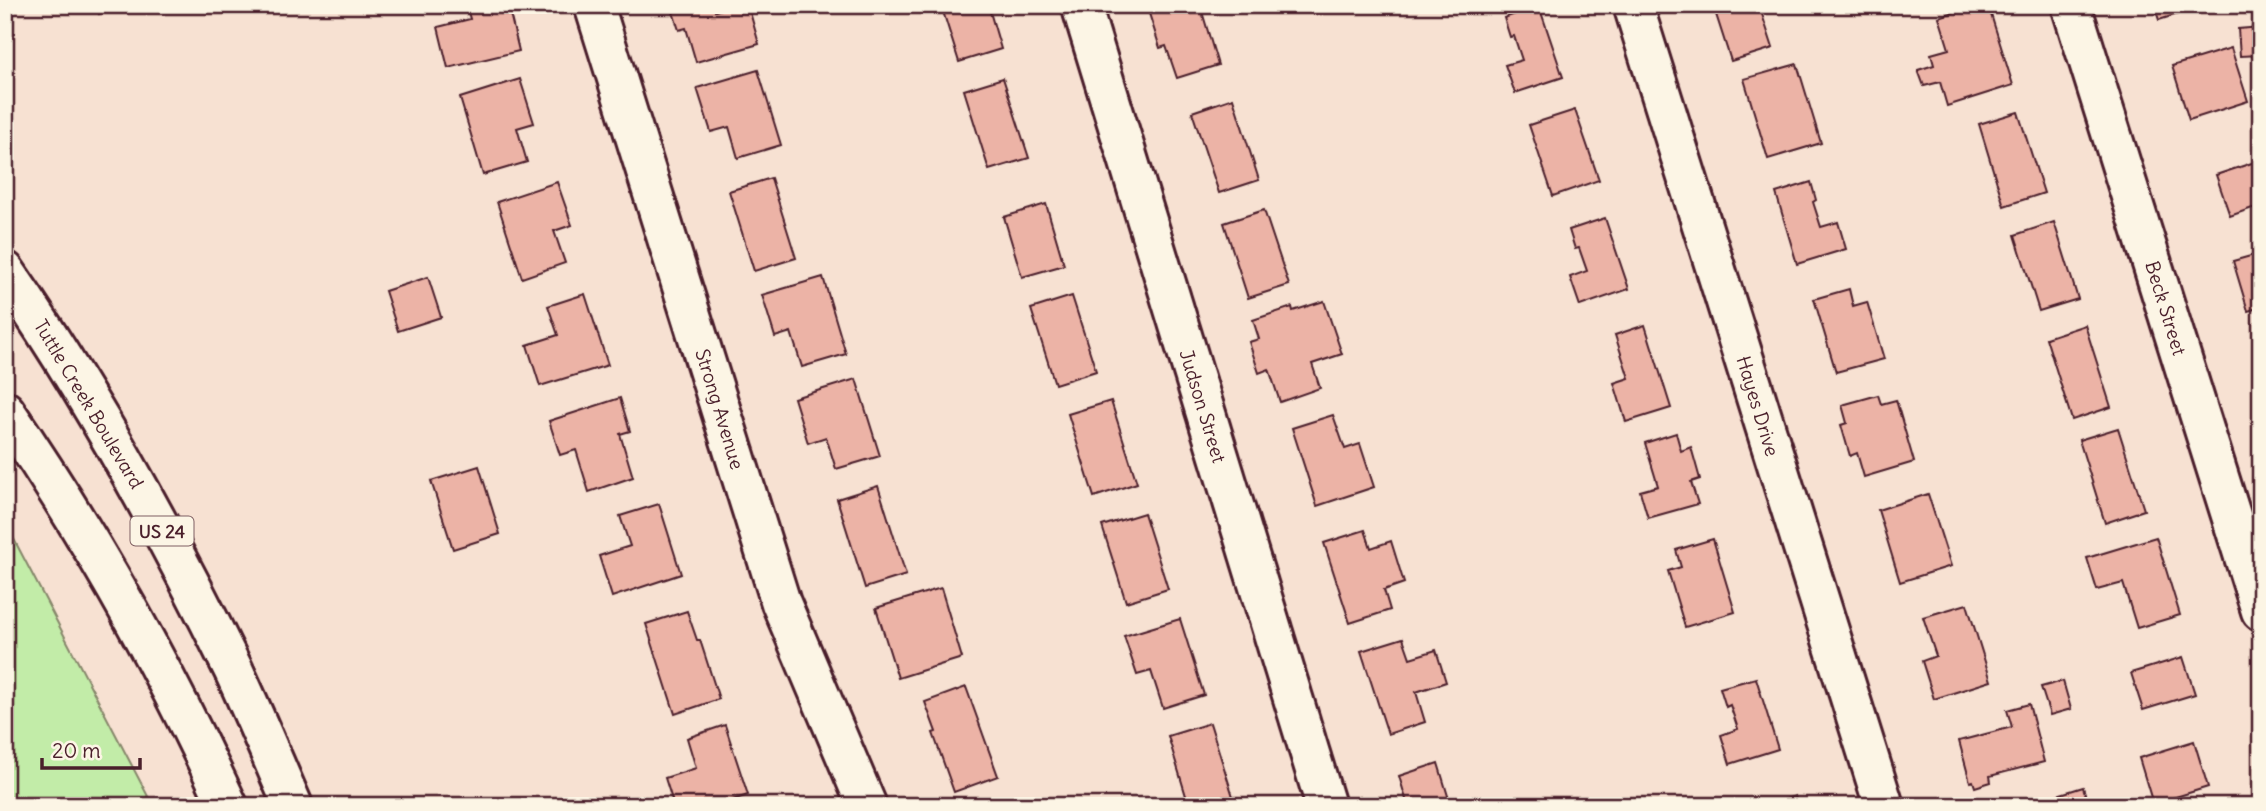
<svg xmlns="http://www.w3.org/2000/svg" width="2266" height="811" viewBox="0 0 2266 811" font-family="Delius,sans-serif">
	<rect width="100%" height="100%" fill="#f7e1d2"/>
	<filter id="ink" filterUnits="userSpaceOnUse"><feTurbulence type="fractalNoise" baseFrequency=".0143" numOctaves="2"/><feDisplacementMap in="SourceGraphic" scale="14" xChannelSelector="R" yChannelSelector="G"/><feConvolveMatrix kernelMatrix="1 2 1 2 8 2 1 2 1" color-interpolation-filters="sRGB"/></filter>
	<g filter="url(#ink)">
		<!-- green -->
		<polygon fill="#c2eca8" stroke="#86866a" stroke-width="2" points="5,522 153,806 5,806"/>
		<!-- building -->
		<g fill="#ecb3a6" stroke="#4a1f2b" stroke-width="2">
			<polygon points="95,5 118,5 99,14"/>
			<polygon points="466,5 508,5 519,51 448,68 438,27 470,19"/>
			<polygon points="713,5 715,11 737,5 748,5 759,44 696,62 686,28 679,30 671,6"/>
			<polygon points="941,5 988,5 1001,49 959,62"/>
			<polygon points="1152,5 1200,5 1218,65 1177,78 1166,46 1160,48 1147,7"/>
			<polygon points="1713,5 1759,5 1773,48 1731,61"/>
			<polygon points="1976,5 1988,5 2013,85 1947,106 1940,82 1924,86 1918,70 1934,65 1931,54 1949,49 1939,17"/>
			<polygon points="2154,5 2200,5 2200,7 2159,20"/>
			<polygon points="1539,6 1563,77 1515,93 1505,65 1522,60 1514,36 1510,37 1504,18"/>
			<polygon points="2261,27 2261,55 2240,56 2238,29"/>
			<polygon points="2231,48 2248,101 2189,120 2172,66"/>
			<polygon points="1797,64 1821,143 1768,159 1744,79"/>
			<polygon points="758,70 781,145 738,158 729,127 711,132 697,88"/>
			<polygon points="1003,78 1029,158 989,170 964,90"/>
			<polygon points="520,79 534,123 517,128 527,162 483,175 460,98"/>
			<polygon points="1233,98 1259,180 1219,193 1192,112"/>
			<polygon points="1575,110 1599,180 1553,196 1529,125"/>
			<polygon points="2018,112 2044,193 2004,206 1979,124"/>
			<polygon points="2261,160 2261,205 2230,216 2216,175"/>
			<polygon points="771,178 796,258 754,271 729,191"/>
			<polygon points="557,182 572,225 554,231 565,263 522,278 497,202"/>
			<polygon points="1811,182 1816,200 1813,202 1821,227 1838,222 1846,249 1797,264 1776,193"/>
			<polygon points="1046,204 1064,265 1022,277 1004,217"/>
			<polygon points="1264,210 1289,285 1248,298 1224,223"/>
			<polygon points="1605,218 1629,289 1580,306 1570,277 1587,271 1579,248 1575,249 1569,230"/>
			<polygon points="2054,222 2078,299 2039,311 2015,235"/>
			<polygon points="2261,253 2261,307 2248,311 2233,261"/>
			<polygon points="428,277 441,317 398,331 385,291"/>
			<polygon points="823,277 846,354 802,367 791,332 775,337 762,295"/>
			<polygon points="1849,289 1853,306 1867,302 1884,359 1836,372 1814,299"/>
			<polygon points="585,294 608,365 540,386 527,345 558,335 548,306"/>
			<polygon points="1072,296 1096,371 1055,384 1031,309"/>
			<polygon points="1324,301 1342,354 1312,364 1320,388 1280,402 1269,369 1259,373 1249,342 1259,339 1253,320 1292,307 1293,311"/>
			<polygon points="1645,325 1671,408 1626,422 1614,383 1629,378 1615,335"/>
			<polygon points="2085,325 2111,407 2072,420 2046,338"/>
			<polygon points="856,379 880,456 836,469 826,437 808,443 794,398"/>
			<polygon points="1878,395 1881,404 1896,400 1914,462 1864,477 1857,453 1850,456 1841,425 1847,423 1842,405"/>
			<polygon points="620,398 630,431 620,434 633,477 589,492 576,450 560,455 549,421"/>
			<polygon points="1111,401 1137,483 1094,497 1068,414"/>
			<polygon points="1333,415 1345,449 1360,444 1374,487 1317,506 1292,428"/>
			<polygon points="2118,428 2144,510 2105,523 2079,440"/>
			<polygon points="1676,433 1681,451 1691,447 1700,479 1691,482 1698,504 1648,518 1640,491 1658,486 1645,443"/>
			<polygon points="479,466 500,534 453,549 431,481"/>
			<polygon points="878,486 906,575 865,588 837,499"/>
			<polygon points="1928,494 1951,566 1900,582 1878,510"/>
			<polygon points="659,504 681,574 612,597 599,556 630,546 620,516"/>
			<polygon points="1144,513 1168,589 1126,602 1102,526"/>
			<polygon points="1365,530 1371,548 1391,541 1404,583 1384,590 1390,610 1350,623 1324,543"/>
			<polygon points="2156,537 2180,615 2137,628 2123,583 2097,590 2087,558"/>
			<polygon points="1713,539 1735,612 1685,627 1668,571 1681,567 1676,550"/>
			<polygon points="941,588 962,658 898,678 876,608"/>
			<polygon points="1967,604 1991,681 1934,699 1922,661 1936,656 1923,617"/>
			<polygon points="687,611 697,640 700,640 719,699 675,714 646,624"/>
			<polygon points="1180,619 1204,695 1163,708 1151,671 1137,675 1124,636"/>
			<polygon points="1403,638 1410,658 1436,650 1446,682 1416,692 1425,722 1388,734 1361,651"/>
			<polygon points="2183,657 2195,694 2143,710 2131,673"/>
			<polygon points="1756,678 1778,749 1730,764 1721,735 1738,729 1730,705 1726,707 1720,688"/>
			<polygon points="2063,681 2071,709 2050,715 2041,687"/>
			<polygon points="966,687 998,776 954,792 933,733 936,732 925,702"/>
			<polygon points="2029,704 2044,762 1990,776 1991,782 1975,787 1973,781 1970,782 1959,741 2012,727 2007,710"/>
			<polygon points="1210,723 1236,806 1189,806 1168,736"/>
			<polygon points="725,725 748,795 714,806 674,806 665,778 696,768 687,738"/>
			<polygon points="2194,741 2208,787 2153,804 2139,758"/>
			<polygon points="1438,763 1451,806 1408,806 1399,776"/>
			<polygon points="2083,787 2089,806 2035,806 2052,800 2051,797"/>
			<polygon points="1795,796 1798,806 1765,806"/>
		</g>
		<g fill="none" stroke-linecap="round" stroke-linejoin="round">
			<!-- minor casing -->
			<g stroke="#4a1f2b" stroke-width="44">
				<g id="minor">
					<polyline points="594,5 781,603 867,806"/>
					<polyline points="1081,5 1326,806"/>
					<polyline points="1633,5 1884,806"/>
					<polyline points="2071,5 2261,611"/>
				</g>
			</g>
			<!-- highway casing -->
			<g stroke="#4a1f2b" stroke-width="44">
				<g id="highway">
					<path d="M5,271c87,126 161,261 228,398 21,45 40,91 60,137"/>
					<path d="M5,411c84,123 161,260 223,395"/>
				</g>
			</g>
			<!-- minor -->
			<use href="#minor" stroke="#fcf5e5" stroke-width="38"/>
			<!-- highway -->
			<use href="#highway" stroke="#fcf5e5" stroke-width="38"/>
		</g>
	</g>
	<g text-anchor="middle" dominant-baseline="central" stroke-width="5" stroke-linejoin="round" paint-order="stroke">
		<!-- shield labels -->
		<rect fill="#fcf5e5" stroke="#7f5f63" stroke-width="2" x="130.5" y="516.5" width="63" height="29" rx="5"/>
		<g font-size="18" font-weight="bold" fill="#4a1f2b">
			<text x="162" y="531">US 24</text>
		</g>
		<!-- street labels -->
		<g font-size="19" fill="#4a1f2b" stroke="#fcf5e5">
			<text transform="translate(2166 308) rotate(73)">Beck Street</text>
			<text transform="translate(89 404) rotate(59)">Tuttle Creek Boulevard</text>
			<text transform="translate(1203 406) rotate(73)">Judson Street</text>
			<text transform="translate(1758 406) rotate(73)">Hayes Drive</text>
			<text transform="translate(720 409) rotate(73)">Strong Avenue</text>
		</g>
	</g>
	<!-- margin -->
	<rect width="2266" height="811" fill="none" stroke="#fcf5e5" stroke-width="28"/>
	<rect x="14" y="14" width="2238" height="783" fill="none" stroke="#4a1f2b" stroke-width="2.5" filter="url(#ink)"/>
	<!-- scale -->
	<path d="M42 758v10h98v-10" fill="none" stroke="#4a1f2b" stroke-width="3.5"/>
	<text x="52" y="758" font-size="21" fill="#4a1f2b" stroke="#fcf5e5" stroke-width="5" paint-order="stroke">20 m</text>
</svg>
